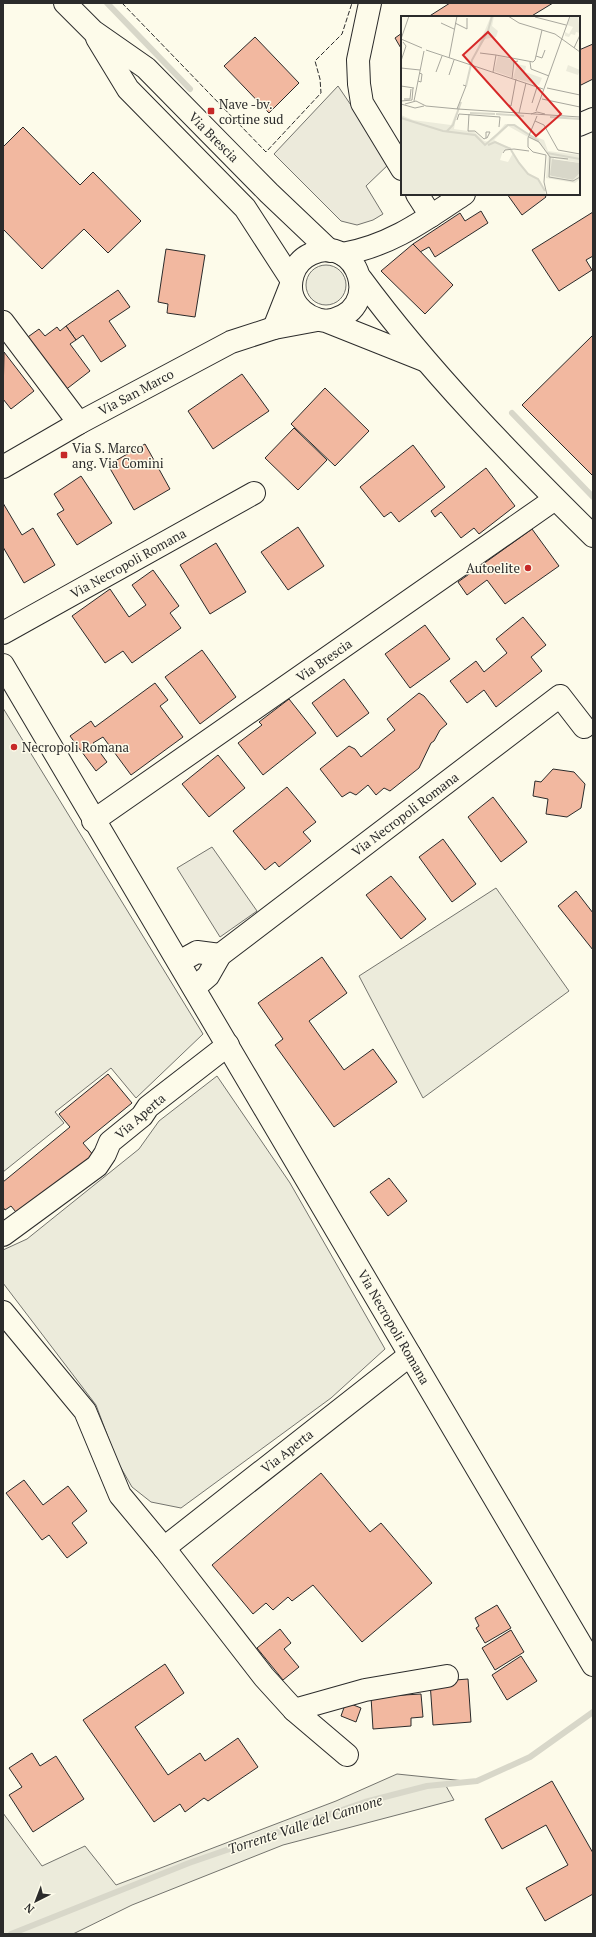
<svg xmlns="http://www.w3.org/2000/svg" width="596" height="1937" viewBox="0 0 596 1937" font-family="'PT Serif',serif">
	<rect width="100%" height="100%" fill="#fdfbea"/>
	<!-- green -->
	<g fill="#ecebdb" stroke="#74746e">
		<circle cx="326" cy="285" r="20"/>
		<polygon points="3,708 203,1034 136,1098 111,1068 55,1112 64,1123 3,1172"/>
		<polygon points="496,888 569,991 423,1098 359,976"/>
		<polygon points="217,1076 290,1183 385,1349 331,1398 181,1508 151,1502 132,1487 117,1461 96,1405 3,1283 3,1250 27,1239 139,1149 159,1121"/>
		<polygon points="397,1774 465,1781 446,1786 454,1800 283,1845 132,1905 73,1934 3,1934 3,1813 42,1866 85,1846 116,1885 336,1801"/>
	</g>
	<!-- parking -->
	<g fill="#eceadb" stroke="#74746e">
		<polygon points="338,86 390,163 366,186 383,214 373,220 357,225 341,221 274,154"/>
		<polygon points="212,847 257,911 220,937 177,868"/>
	</g>
	<g fill="none" stroke-linecap="round" stroke-linejoin="round">
		<!-- stream -->
		<g stroke="#d8d7c9" stroke-width="6">
			<polyline points="107,3 190,89"/>
			<polyline points="512,413 593,497"/>
			<polyline points="11,1934 189,1863 365,1802 427,1786 477,1781 530,1757 593,1712"/>
		</g>
	</g>
	<!-- building -->
	<g fill="#f2b8a0" stroke="#2b2b2b">
		<polygon points="450,3 553,3 530,17 428,17"/>
		<polygon points="402,33 402,50 395,38"/>
		<polygon points="255,37 299,83 269,113 224,66"/>
		<polygon points="593,44 593,79 579,86 579,50"/>
		<polygon points="23,127 80,185 93,172 141,221 108,253 84,229 42,269 3,229 3,147"/>
		<polygon points="507,194 544,194 546,197 522,215"/>
		<polygon points="481,211 488,223 435,257 429,247 420,252 413,244 460,213 465,221"/>
		<polygon points="593,212 593,256 586,260 592,270 559,291 532,250"/>
		<polygon points="413,244 453,285 425,314 381,271"/>
		<polygon points="166,249 205,255 195,317 167,313 168,304 158,302"/>
		<polygon points="118,290 130,307 109,321 126,346 101,362 83,335 76,340 66,326"/>
		<polygon points="66,326 76,340 70,344 90,371 64,391 25,339 39,329 45,336 57,327 60,331"/>
		<polygon points="593,335 593,476 522,405"/>
		<polygon points="4,352 34,391 11,409 3,399"/>
		<polygon points="242,374 269,411 213,449 188,411"/>
		<polygon points="325,388 369,431 335,466 291,424"/>
		<polygon points="294,428 327,460 298,490 265,458"/>
		<polygon points="145,444 170,489 134,510 108,465"/>
		<polygon points="413,445 445,487 399,522 391,512 384,517 360,487"/>
		<polygon points="486,468 515,506 479,534 474,528 461,538 441,512 435,517 431,511"/>
		<polygon points="81,476 112,523 77,545 57,514 64,510 54,494"/>
		<polygon points="3,503 22,535 33,528 55,565 24,583 3,547"/>
		<polygon points="298,527 324,566 288,590 261,552"/>
		<polygon points="532,529 559,566 505,604 487,580 467,595 458,582"/>
		<polygon points="216,543 246,592 210,614 180,565"/>
		<polygon points="153,570 179,606 170,613 181,628 132,663 123,651 105,663 72,616 110,589 129,617 146,605 132,585"/>
		<polygon points="523,617 546,645 531,657 542,671 496,707 484,690 467,703 450,681 476,661 484,672 507,653 496,639"/>
		<polygon points="425,625 450,659 410,688 385,654"/>
		<polygon points="202,650 236,697 200,724 165,677"/>
		<polygon points="344,679 369,713 337,737 312,703"/>
		<polygon points="155,683 168,700 160,706 183,737 131,775 103,737 93,743 107,762 96,771 70,736 91,721 95,727"/>
		<polygon points="419,693 424,696 447,724 440,730 434,741 431,743 419,768 390,791 384,788 376,795 368,785 356,795 350,792 342,797 320,769 349,746 355,749 361,757 395,730 387,719"/>
		<polygon points="289,699 316,733 263,775 238,743 262,725 259,722"/>
		<polygon points="218,755 245,788 209,817 182,784"/>
		<polygon points="553,769 574,772 585,784 581,808 567,817 546,814 548,799 533,796 535,781 541,782"/>
		<polygon points="287,787 316,822 303,832 311,841 279,867 275,862 265,870 233,831"/>
		<polygon points="493,797 527,842 501,862 468,817"/>
		<polygon points="443,839 476,884 452,902 419,857"/>
		<polygon points="391,876 426,919 401,939 366,895"/>
		<polygon points="576,891 593,913 593,950 558,906"/>
		<polygon points="322,957 347,993 309,1021 344,1070 373,1049 397,1082 334,1127 275,1045 283,1039 258,1003"/>
		<polygon points="108,1074 132,1103 83,1143 95,1157 20,1217 11,1206 5,1210 3,1207 3,1182 70,1127 59,1114"/>
		<polygon points="389,1178 407,1201 388,1216 370,1192"/>
		<polygon points="321,1473 370,1532 381,1523 432,1583 362,1642 313,1585 292,1601 288,1597 273,1610 266,1603 253,1614 212,1565"/>
		<polygon points="24,1480 43,1505 68,1486 87,1511 72,1523 87,1543 67,1558 49,1535 42,1540 6,1493"/>
		<polygon points="497,1605 511,1628 485,1643 476,1628 479,1626 475,1618"/>
		<polygon points="280,1629 291,1643 284,1649 299,1667 283,1680 257,1648"/>
		<polygon points="511,1630 524,1652 495,1670 482,1648"/>
		<polygon points="521,1656 537,1681 507,1700 492,1675"/>
		<polygon points="165,1664 184,1693 135,1727 168,1775 200,1753 205,1761 238,1738 258,1767 208,1801 204,1798 185,1812 180,1804 154,1822 83,1720"/>
		<polygon points="468,1679 471,1722 433,1725 430,1682"/>
		<polygon points="421,1694 423,1717 411,1718 411,1726 373,1729 371,1697"/>
		<polygon points="346,1702 361,1708 356,1722 341,1716"/>
		<polygon points="32,1753 40,1766 56,1756 84,1799 33,1832 9,1795 22,1787 9,1768"/>
		<polygon points="552,1781 593,1853 593,1894 545,1921 526,1888 568,1865 546,1825 502,1849 485,1819"/>
	</g>
	<g fill="none" stroke-linecap="round" stroke-linejoin="round">
		<!-- minor casing -->
		<g stroke="#2b2b2b" stroke-width="24">
			<g id="minor">
				<polyline points="370,3 358,60 359,84 362,103 402,169"/>
				<polyline points="579,125 593,119"/>
				<polyline points="417,194 431,216"/>
				<path d="M342,254c48,-8 83,-34 122,-60"/>
				<polyline points="3,322 79,423"/>
				<polyline points="274,328 291,285"/>
				<polyline points="3,467 79,423 231,342 274,328 317,320"/>
				<polyline points="3,633 254,493"/>
				<polyline points="3,665 593,1665"/>
				<polyline points="93,821 555,499"/>
				<polyline points="179,962 197,952 220,955"/>
				<polyline points="194,988 208,976 220,955 560,696 584,727"/>
				<polyline points="3,1235 97,1166 105,1154 110,1142 142,1116 148,1107 228,1045"/>
				<polyline points="3,1312 85,1411 120,1495 164,1548 410,1355"/>
				<polyline points="164,1548 264,1677 294,1710 347,1755"/>
				<polyline points="294,1710 365,1690 447,1676"/>
			</g>
		</g>
		<!-- major casing -->
		<g stroke="#2b2b2b" stroke-width="24">
			<g id="major">
				<polyline points="65,3 93,31 146,68 269,193 330,251"/>
				<polyline points="97,38 128,89 245,208 291,279"/>
				<path d="M361,279c68,92 150,176 232,257"/>
				<path d="M326,321c61,-8 31,-90 -15,-67 -9,4 -15,11 -18,20 -8,25 9,44 33,47l98,39"/>
			</g>
		</g>
		<!-- minor -->
		<use href="#minor" stroke="#fdfbea" stroke-width="22"/>
		<!-- major -->
		<use href="#major" stroke="#fdfbea" stroke-width="22"/>
		<!-- fence -->
		<polyline stroke="#2b2b2b" stroke-width="1" stroke-dasharray="5 2" stroke-linecap="butt" points="122,3 266,152 321,93 320,79 315,61 342,34 352,3"/>
	</g>
	<!-- markers -->
	<g fill="#c62828" stroke="#fdfbea" stroke-width="1.5">
		<rect x="207" y="107" width="8" height="8" rx="2"/>
		<rect x="60" y="451" width="8" height="8" rx="2"/>
		<circle cx="528" cy="568" r="4"/>
		<circle cx="14" cy="747" r="4"/>
	</g>
	<g text-anchor="middle" dominant-baseline="central" stroke-width="3" stroke-linejoin="round" paint-order="stroke">
		<!-- poi labels -->
		<g font-size="13" fill="#2b2b2b" stroke="#fdfbea" text-anchor="start">
			<text x="219" y="104">Nave -bv.<tspan x="219" dy="15">cortine sud</tspan></text>
			<text x="72" y="448">Via S. Marco<tspan x="72" dy="15">ang. Via Comini</tspan></text>
			<text x="520" y="568" text-anchor="end">Autoelite</text>
			<text x="22" y="747">Necropoli Romana</text>
		</g>
		<!-- street labels -->
		<g font-size="13" fill="#2b2b2b" stroke="#fdfbea">
			<text transform="translate(214 137) rotate(45)">Via Brescia</text>
			<text transform="translate(136 392) rotate(-28)">Via San Marco</text>
			<text transform="translate(128 563) rotate(-29)">Via Necropoli Romana</text>
			<text transform="translate(324 660) rotate(-35)">Via Brescia</text>
			<text transform="translate(405 814) rotate(-37)">Via Necropoli Romana</text>
			<text transform="translate(140 1116) rotate(-41)">Via Aperta</text>
			<text transform="translate(394 1327) rotate(60)">Via Necropoli Romana</text>
			<text transform="translate(287 1451) rotate(-38)">Via Aperta</text>
		</g>
		<!-- water labels -->
		<g font-size="14" font-style="italic" fill="#2b2b2b" stroke="#fdfbea">
			<text transform="translate(305 1824) rotate(-18)">Torrente Valle del Cannone</text>
		</g>
	</g>
	<!-- overview -->
	<g transform="translate(401 16)">
		<rect width="179" height="179" fill="#fdfbea"/>
		<path d="M90,0h3l-2,10 6,5 -2,6 -11,2 -11,17zM170,0h7l2,17 -4,-1 -1,3 -4,-1 -2,3 -4,-1v-4l4,2 4,-7 -6,-2zM97,40l16,4 -3,17 -17,-6zM116,48l9,2 -1,6 17,6 -3,7 -26,-7zM167,49l12,5 -2,5 -12,-4zM56,94l-3,19 21,3 9,9 6,1 15,-18h10l13,10v3l-20,-11 -14,14 16,9 -7,2 -3,9 8,2 5,-9 13,19 14,9 6,14h-145v-80l12,5 38,5zM130,119l13,5 4,11 32,4v8l-26,-5 -2,18 21,4 7,-7v6l-5,4 -29,-5 2,-24 -10,-12 -9,-4z" fill="#ecebdb"/>
		<path d="M151,143l28,4v10l-7,7 -21,-4 -2,-1z" fill="#d8d7c9"/>
		<path fill="none" stroke="#d8d7c9" stroke-width="2" d="M65,70l6,-26 16,-29 4,-15M69,97l25,1M95,98l28,2M149,101l30,2M0,102l42,13 32,4 10,10 23,-20h6l25,16M46,115l6,-6 8,-23M87,129l7,-3 16,7M110,134l8,13 9,11 10,5 7,12M146,137l33,6"/>
		<path fill="none" stroke="#a9a89e" stroke-width="1" d="M107,0l11,7 36,11 25,18M134,1l31,8M40,7l13,6M54,7l12,6v-11M0,23l8,-23M0,23l21,9M173,32l6,-13M25,34l117,39M79,37l16,2M135,40l6,2 3,-8M48,42l8,-42M0,45l5,-15 -3,-4M129,46l1,7 18,7M0,52l19,2M35,56l6,-16M92,56l3,-17 37,7 2,-2 7,-30M48,59l5,-15M111,62l2,-16 4,-1M17,65l3,1 1,-8 -3,-1M0,70l13,2M146,72l33,7M3,83h6l1,-10M141,83l38,8M0,85l11,-1 1,-12M13,85l10,-50M131,87l5,-16M0,88l14,4 9,-2M4,88l11,-3 10,5 32,3 122,8M108,89l2,1 5,-27M56,93l9,-23 -3,-1M135,95l34,-95M118,97l7,-30M68,98l-1,17h7l9,8 2,-1h1l3,-6h-4v6M130,98l6,-2 8,2M136,100l-9,22v9l5,5 13,3 -2,27 3,13M56,104l2,-6 41,3 -1,10M134,105l9,4 14,25 22,4M128,121l10,5 11,15 -1,20 24,4 7,-4M102,137l2,-3 9,-1 15,2M149,141l18,2"/>
		<path fill="#d62828" fill-opacity="0.15" stroke="#d62828" stroke-width="2" d="M87,16l73,82 -25,22 -73,-81z"/>
		<rect width="179" height="179" fill="none" stroke="#2b2b2b" stroke-width="2"/>
	</g>
	<!-- border -->
	<rect width="596" height="1937" fill="none" stroke="#2b2b2b" stroke-width="8"/>
	<!-- north arrow -->
	<g transform="translate(36 1901) rotate(222)" stroke="#fdfbea" stroke-width="3" paint-order="stroke">
	<path d="M0-3L7 15L0 10L-7 15Z" fill="#2b2b2b"/>
	<text y="-6" font-size="11" font-weight="bold" text-anchor="middle" fill="#2b2b2b">N</text>
	</g>
</svg>
